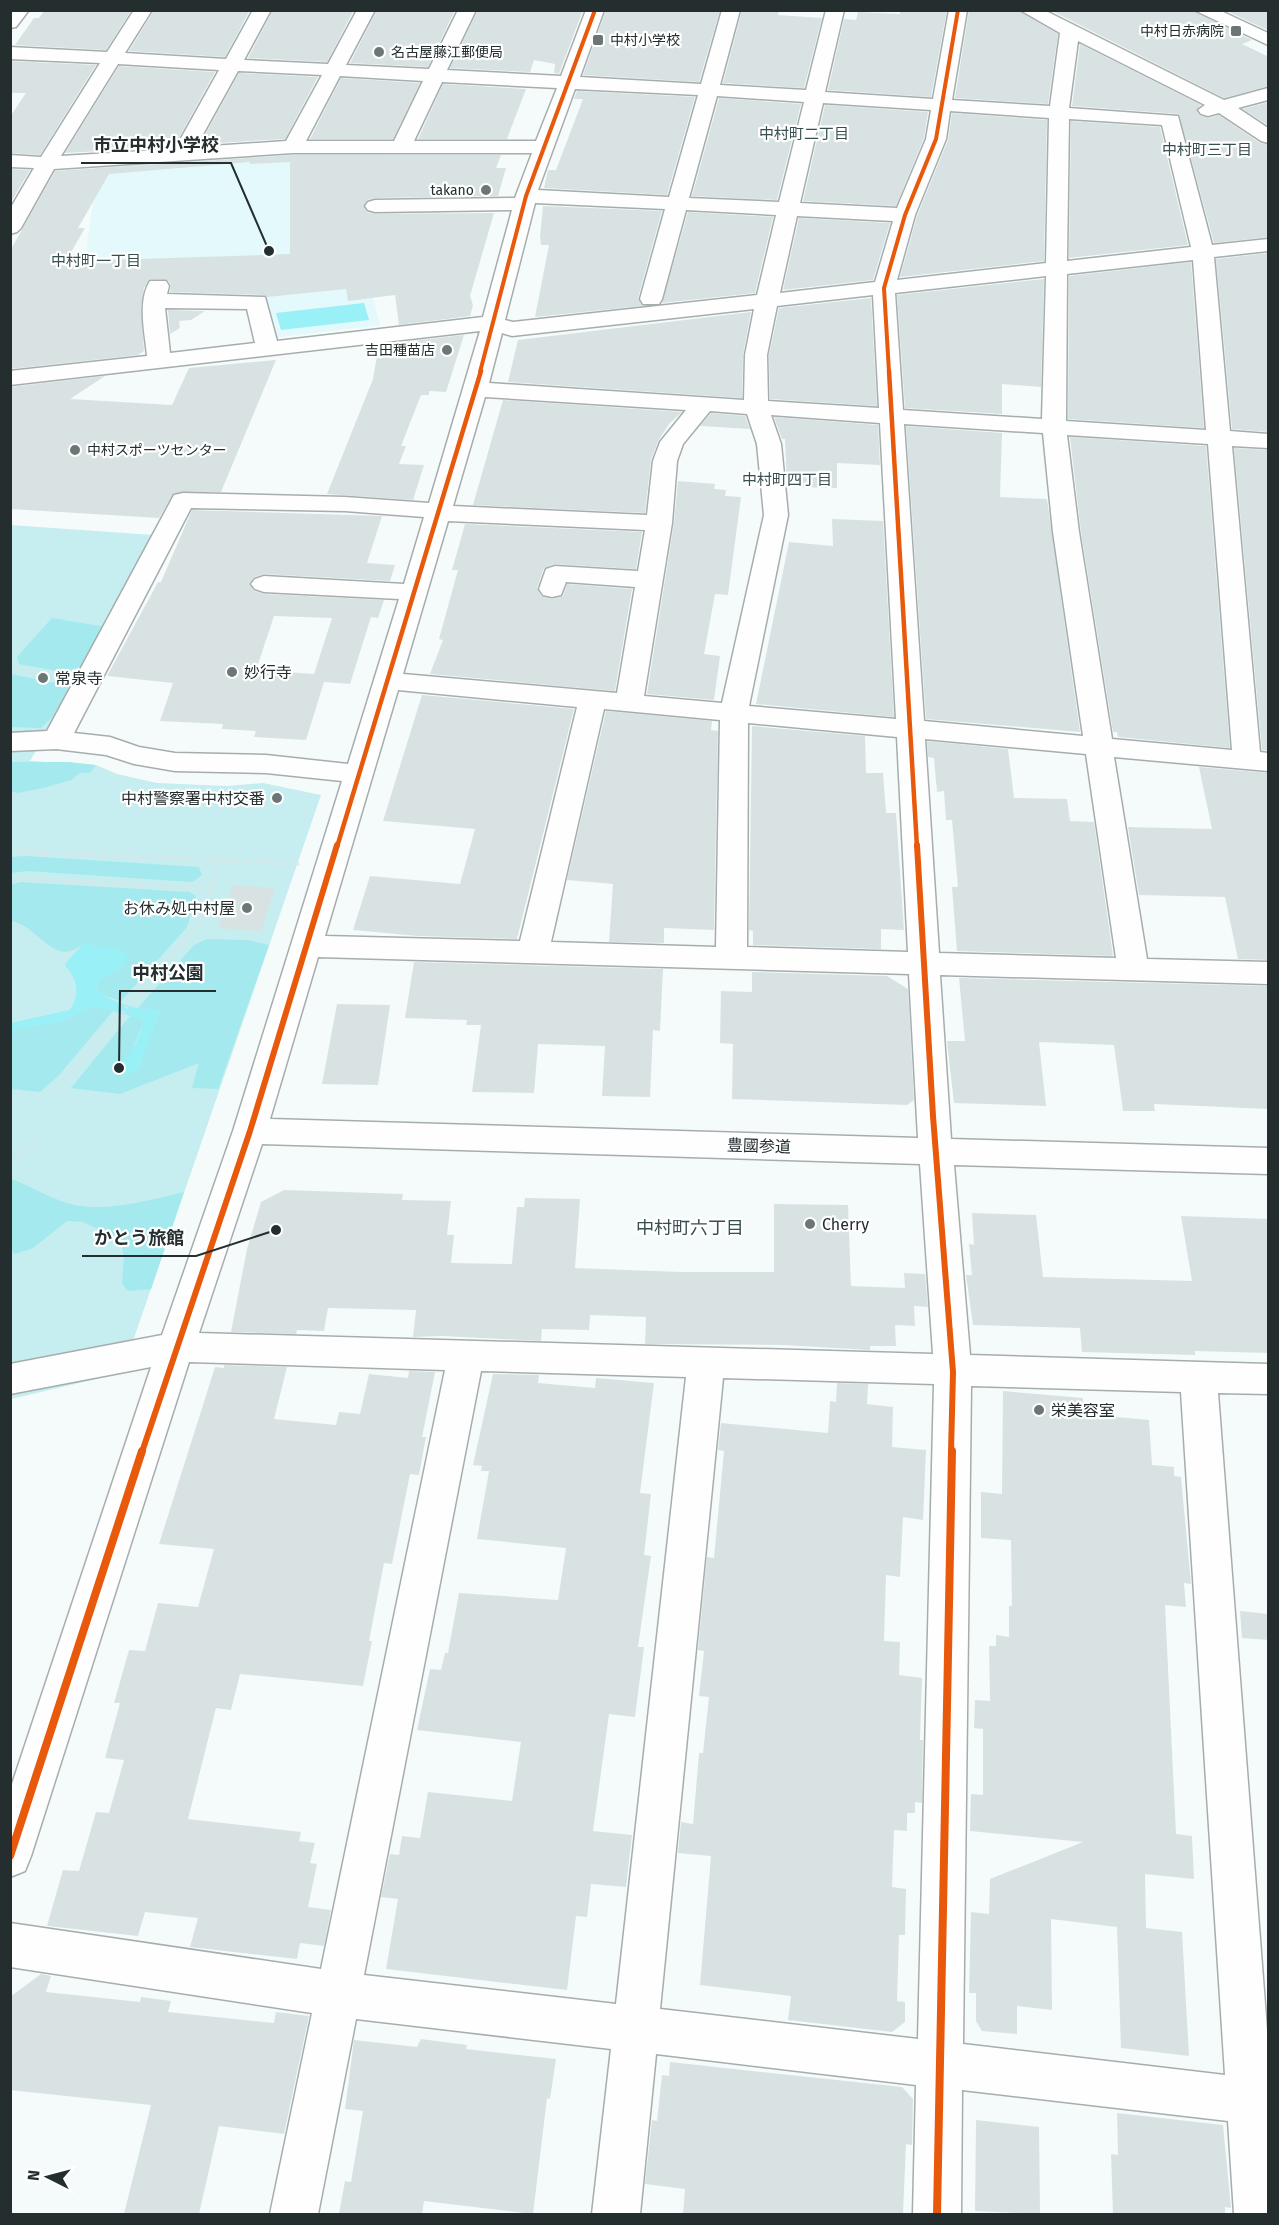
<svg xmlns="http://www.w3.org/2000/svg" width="1279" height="2225" viewBox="0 0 1279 2225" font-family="'Fira Sans','Noto Sans JP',sans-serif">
	<rect width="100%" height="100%" fill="#f5fbfb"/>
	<!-- built -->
	<polygon fill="#e3f9fb" points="285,153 382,154 377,208 442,207 436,244 368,279 380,325 272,338 259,280 81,284 99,164"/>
	<!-- green -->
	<polygon fill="#c6edef" points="10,525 153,535 121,605 30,761 96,765 117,774 157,783 227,786 263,783 321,795 122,1373 11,1399"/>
	<!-- forest -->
	<g fill="#a4e9ee">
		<polygon points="52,618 106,627 83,666 63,672 19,664 17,657"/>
		<polygon points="11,674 65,685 68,691 52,717 41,728 11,727"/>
		<polygon points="11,762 69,762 96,765 90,773 80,773 71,780 43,788 18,793 11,791"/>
		<polygon points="25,856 199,867 202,875 192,882 27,871 11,873 11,857"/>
		<path d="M20,882l169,10 7,4 -9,31 -66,74 -19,-6 -6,-5 3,-9 25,-15 -40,-23c-30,27 -44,-17 -73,-22l-1,-36z"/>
		<polygon points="207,939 247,940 269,945 218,1089 192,1088 199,1063 120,1094 71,1088 130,1016 141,1019 143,1023 130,1056 118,1066 146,1047 160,1012 137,1009 194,945"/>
		<polygon points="98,1007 113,1011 59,1075 40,1092 11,1089 11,1030 63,1021 87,1008"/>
		<path d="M11,1179c20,7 38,19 59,25 36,9 79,-4 114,-12l-33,97 -23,2 -6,-8 2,-26 -4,-18 -37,-17 -16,-1 -34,27 -18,6 -4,-4z"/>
	</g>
	<!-- water -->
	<g fill="#99f0f6">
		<polygon points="364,303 369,320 281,330 276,313"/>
		<path d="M84,943l40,8 5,7 -5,8 -25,15 -3,9c9,8 28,15 41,18 8,3 16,-2 23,3l-21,58 -10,5h-8l-3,-8c15,-14 19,-22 25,-43l-2,-4 -43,-12 -11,1 -24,13 -52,9v-7l59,-13c10,-15 8,-31 -5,-44l1,-3z"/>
	</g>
	<!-- building -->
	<g fill="#d9e2e2" fill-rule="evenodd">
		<polygon points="45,10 119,10 131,11 106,50 15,45 34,18 39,18"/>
		<polygon points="164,10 250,10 225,57 129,51 153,12"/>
		<polygon points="273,10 354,10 327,62 248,58"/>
		<polygon points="377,10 455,10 428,67 350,63"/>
		<polygon points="478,10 583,10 559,74 554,73 555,64 534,60 530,72 450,68"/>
		<polygon points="606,10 720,10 699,82 583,75"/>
		<polygon points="742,10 779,10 778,15 822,18 804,88 723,83"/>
		<polygon points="900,10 947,10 931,97 828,90 844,19 856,20 858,12 900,14"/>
		<polygon points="969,10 1018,10 1058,34 1048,104 955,98"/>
		<polygon points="1050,10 1192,10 1252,40 1242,44 1269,57 1269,86 1224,98"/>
		<polygon points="1225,10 1269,10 1269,31"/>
		<polygon points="1080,44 1201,105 1196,110 1200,116 1209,118 1219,115 1260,143 1269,145 1269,237 1214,243 1179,114 1072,106"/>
		<polygon points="10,61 96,65 40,155 10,153 10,117 26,93 10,93"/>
		<polygon points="119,66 215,72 174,147 65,153"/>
		<polygon points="239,73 318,77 285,139 200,144"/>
		<polygon points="341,78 420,83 393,139 310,139"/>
		<polygon points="443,84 526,89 507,139 418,139"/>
		<polygon points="577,91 695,97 667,195 544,188 548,170 556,170 583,99 574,99"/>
		<polygon points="719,98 801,104 777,200 692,196"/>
		<polygon points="1269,102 1269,126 1243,109"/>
		<polygon points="825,105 928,112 924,138 896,206 803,201"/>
		<polygon points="952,113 1047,120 1044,261 900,277 917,216 948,140"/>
		<polygon points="1071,121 1160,127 1188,245 1069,258"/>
		<path d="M293,155h208l-5,13h10l-8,28 -123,2 -8,2 -4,6 4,6 8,2 119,-1 -24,83 3,9 -3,11 -71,9 -4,-30 -47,6 -2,-12 -79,8 -2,-2 -95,-3 1,-7 -3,-5 -18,-1 -6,9 -3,19 3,44 -6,4 -128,14v-118l45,-80zM250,162v2l40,-2v92l-211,7 3,-6 -12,-1 15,-26h-7l31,-54z"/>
		<polygon points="10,169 30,170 10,204"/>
		<polygon points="543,206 662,211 638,298 642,306 535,317 549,245 541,245 540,237"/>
		<polygon points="688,212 773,217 755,293 662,303"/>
		<polygon points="799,218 890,223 873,280 783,290"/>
		<polygon points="1269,253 1269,432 1232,429 1216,259"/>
		<polygon points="1191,262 1204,428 1068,419 1069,276"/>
		<polygon points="1044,279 1041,387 1002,384 1002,414 905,408 897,295"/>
		<polygon points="871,298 877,406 770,399 769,355 779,308"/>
		<polygon points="168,310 205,311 191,320 179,321 180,328 170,334"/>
		<polygon points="751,312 743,355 742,398 508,382 518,340"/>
		<polygon points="464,335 446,392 429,391 429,395 421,395 401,446 406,446 399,464 424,465 413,500 327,494 373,379 378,350 402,347 402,342"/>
		<polygon points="276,360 221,492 174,493 159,518 10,509 10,387 105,376 70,399 172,405 189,368"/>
		<polygon points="503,400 682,412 669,424 658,441 651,460 645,513 473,505"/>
		<polygon points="711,413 745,416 750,429 700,426"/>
		<polygon points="774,417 878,425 880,465 837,463 837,488 787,487 785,439 782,439"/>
		<polygon points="906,426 1002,433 1000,497 1047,499 1080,732 926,719"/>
		<polygon points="1070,437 1206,446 1230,748 1118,737 1117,732 1113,732 1081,532"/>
		<polygon points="1234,448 1269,450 1269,751 1262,750"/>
		<polygon points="678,481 715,484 714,489 726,490 725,496 741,497 728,595 715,594 704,654 720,656 714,700 647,694 674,523"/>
		<path d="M192,510l190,6 -15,47 28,2 -5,16 -126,-7 -10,3 -5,7 5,7 10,3 120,6 -6,18 -7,-1 -21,67 -26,-2 -18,58 -52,-3 2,-6 -34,-2 1,-5 -63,-3 13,-38 -66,-7 51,-94h3zM274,616l58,2 -18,56 -58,-4z"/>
		<polygon points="832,519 883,521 894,717 756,704 789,542 833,546"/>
		<polygon points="465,524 642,532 636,569 554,564 544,568 537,588 541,596 552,599 563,596 567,584 632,589 615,691 430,674 443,640 439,639 458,570 452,570"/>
		<polygon points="422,695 574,709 517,939 418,936 353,930 370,876 460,884 475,829 383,821"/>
		<polygon points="606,711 712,721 711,730 718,731 714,930 664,928 664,943 609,942 613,884 567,880"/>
		<polygon points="752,726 865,736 866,773 883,773 886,813 896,813 904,930 881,929 881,949 753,945 753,931 749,930"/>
		<polygon points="927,741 1008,749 1014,798 1067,799 1070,821 1094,822 1113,956 957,951 952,887 958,887 952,820 946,820 944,791 937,792 934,758 928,757"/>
		<polygon points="1199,767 1269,773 1269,960 1238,959 1225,897 1139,895 1128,827 1212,829"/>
		<polygon points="233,885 275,888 261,931 218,928"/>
		<polygon points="414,962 663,969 660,1031 653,1030 650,1097 602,1096 605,1046 538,1044 534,1093 472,1092 481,1025 466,1025 467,1020 405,1018"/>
		<polygon points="752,972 887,976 908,989 914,1100 907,1105 732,1099 733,1044 720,1043 721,991 752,992"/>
		<polygon points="959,978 1269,986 1269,1109 1154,1104 1155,1111 1123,1111 1114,1045 1039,1042 1046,1106 954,1103 947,1041 965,1041"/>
		<polygon points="337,1004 390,1005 378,1085 322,1084"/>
		<polygon points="284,1190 403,1194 402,1200 451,1201 447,1235 454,1235 451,1263 512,1264 517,1207 524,1207 525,1198 580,1199 575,1268 681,1272 774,1272 774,1204 848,1205 851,1286 905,1288 904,1273 925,1274 928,1307 914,1306 915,1326 895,1325 896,1346 870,1346 870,1350 783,1345 645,1344 646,1317 590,1315 589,1330 542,1329 541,1341 443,1336 413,1337 416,1310 328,1308 324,1331 297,1330 296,1334 231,1332 247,1249 261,1202"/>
		<polygon points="972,1213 1036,1215 1043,1277 1192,1281 1181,1216 1269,1219 1269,1353 1195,1351 1195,1355 1082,1352 1080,1328 973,1325 966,1275 972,1275 969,1244 974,1245"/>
		<polygon points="224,1365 287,1367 274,1419 336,1425 339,1412 360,1414 369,1374 408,1378 409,1371 435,1372 422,1437 426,1437 419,1475 410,1474 392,1564 384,1563 369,1641 372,1641 363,1686 240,1674 231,1710 216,1708 188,1819 301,1832 299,1841 315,1843 310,1863 317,1864 308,1907 331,1910 324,1946 300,1943 297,1959 190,1947 198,1918 145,1912 138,1936 47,1926 63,1870 79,1871 96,1812 109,1813 124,1760 105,1758 120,1703 114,1703 129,1650 145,1651 158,1603 198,1607 214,1549 159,1544 215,1367 224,1368"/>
		<polygon points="493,1374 539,1375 538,1383 595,1388 596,1378 654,1383 640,1493 651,1494 644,1555 651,1556 638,1647 644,1647 635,1717 609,1714 593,1831 632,1835 626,1887 591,1884 587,1917 576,1916 567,1990 386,1969 398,1899 381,1897 390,1854 399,1855 402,1836 420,1838 428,1792 512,1801 521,1742 417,1730 430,1669 441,1670 445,1653 448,1653 459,1593 558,1600 566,1548 477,1539 489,1471 481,1471 482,1466 473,1465"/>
		<polygon points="837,1383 868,1384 867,1404 893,1407 892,1447 926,1450 923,1520 903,1517 900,1577 886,1575 884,1641 900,1642 899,1675 922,1678 920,1740 923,1740 922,1803 915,1802 915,1813 907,1813 907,1831 894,1830 892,1887 906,1889 905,1935 899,1935 897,2001 905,2002 905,2022 892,2032 788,2020 791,1996 700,1985 711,1856 678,1853 681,1822 693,1824 699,1753 703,1753 709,1697 699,1696 704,1651 698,1650 707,1557 714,1558 724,1451 718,1450 721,1423 828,1433 830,1401 836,1402"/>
		<polygon points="1003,1391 1083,1398 1084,1414 1149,1420 1152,1465 1174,1467 1174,1476 1181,1477 1191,1584 1184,1583 1186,1607 1165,1605 1176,1834 1192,1836 1194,1879 1145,1874 1146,1928 1182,1932 1189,2056 1121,2048 1117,1927 1051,1919 1052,2010 1017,2006 1017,2034 982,2031 976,2021 976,1993 969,1993 971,1912 989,1914 990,1879 1083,1842 970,1831 971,1794 983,1795 983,1729 974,1728 975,1700 990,1701 989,1646 996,1646 996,1635 1009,1637 1009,1606 1012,1606 1011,1540 981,1538 981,1492 1002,1494"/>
		<polygon points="1240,1611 1269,1614 1269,1640 1242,1638"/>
		<polygon points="41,1974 51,1976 46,1992 140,2002 141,1997 171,2001 168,2012 274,2023 276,2012 309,2016 284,2134 219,2126 199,2214 124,2214 151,2105 10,2090 10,1997"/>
		<polygon points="421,2039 467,2045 466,2049 556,2059 550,2099 547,2098 533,2214 424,2201 422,2214 339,2214 345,2181 351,2182 363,2111 345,2109 354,2040 417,2047"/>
		<polygon points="670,2062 902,2087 913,2099 912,2145 906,2144 903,2214 683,2214 685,2189 645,2184 652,2120 657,2121 662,2075 669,2076"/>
		<polygon points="1117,2113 1223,2125 1231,2208 1225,2207 1225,2214 1113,2214 1111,2154 1118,2155"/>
		<polygon points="976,2120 1039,2127 1040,2214 975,2211"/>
	</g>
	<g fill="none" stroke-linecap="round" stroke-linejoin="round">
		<!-- minor casing -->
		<g stroke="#a6adad" stroke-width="3">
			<g id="minor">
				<polygon points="10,10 29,10 16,27 10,28"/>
				<path d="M134,10h18l-27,43 101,6 27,-49h18l-27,50 84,4 29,-54h18l-29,55 83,4 29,-59h18l-29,60 114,6 25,-66h18l-24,67 121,7 21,-74h18l-20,75 86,5 20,-80h18l-19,82 108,7 16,-89h18l-15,90 98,6 10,-73 -40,-23h24l180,90 44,-12v12l-30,8 30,20v15l-7,-2 -42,-28 -11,3 -7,-2 -3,-4 7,-5 -127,-64 -9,67 109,8 34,129 56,-6v12l-54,6 16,174 38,3v14l-36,-2 28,306 8,1v18l-154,-14 33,202 121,3v22l-328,-9 11,164 317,9v26l-314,-9 16,190 298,9v30l-50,-1 50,650v171h-34l-6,-93 -266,-31 -1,124h-48l3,-129 -260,-31 -16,160h-48l19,-165 -255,-30 -38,195h-48l42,-201 -302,-46v-44l311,46 124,-599 -256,-8 -158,494 -6,15 -15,6v-87l141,-423 -141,27v-30l152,-29 71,-204 109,-350 -76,-8 -91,-2 -41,-7 -28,-9 -50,-6 -46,2v-18l37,-2 127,-236 9,-2 162,4 84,6 51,-172 -470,54v-14l137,-15c-2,-23 -10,-55 3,-75h16l3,5 -2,8 98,3 12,44 206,-24 29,-107 -137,2 -7,-2 -3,-4 3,-4 7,-2 140,-2 17,-45h-239l-239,16 -33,59 -4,4 -7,2v-25l24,-41 -24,-1v-12l31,2 59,-94 -90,-4v-12l97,5zM118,64l101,6 -44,79 -114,7zM238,71l84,4 -36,66 -90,6zM340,76l83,5 -29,60h-88zM442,82l115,6 -21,53h-122zM575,89l123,6 -29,102 -131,-7zM717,96l87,6 -25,100 -90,-4zM823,103l108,7 -5,29 -29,69 -97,-5zM950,111l99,7 -3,145 -149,17 18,-65 31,-76zM1069,119l93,6 29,122 -124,14zM535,203l130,6 -25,90 3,5h16l3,-5 24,-89 90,5 -19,80 -244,27 -8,-2zM797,216l96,5 -18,61 -95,11zM1193,260l13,170 -140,-9 1,-147zM1046,276l-4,143 -139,-9 -8,-117zM873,295l6,113 -111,-7 -1,-46 10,-49zM165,308l82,1 8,34 -85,10zM754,309l-9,46 -1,45 -255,-17 13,-50 10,3zM485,397l201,13 -26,32 -7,19 -6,54 -194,-9zM710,411l37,3 10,30 7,71 -42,188 -78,-7 28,-173 5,-62 6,-17zM771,415l109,8 16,296 -147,-13 39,-191 -7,-71zM904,424l139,9 10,99 30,204 -159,-15zM1067,435l141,9 24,306 -120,-11 -33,-207zM191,508l154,3 79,6 -20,67 -140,-8 -9,3 -4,5 4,5 9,3 135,7 -51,165 -82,-9 -91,-2 -36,-6 -29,-10 -36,-4zM448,521l197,9 -7,41 -83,-5 -9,3 -7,20 4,6 9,2 9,-2 5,-13 69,5 -18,106 -214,-19zM398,690l179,17 -57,234 -195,-5zM604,709l116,11 -4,227 -165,-5zM748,723l149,14 11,215 -161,-5zM925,739l161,15 30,204 -177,-5zM318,957l591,17 9,164 -648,-19zM262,1144l658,20 13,190 -734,-21zM481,1371l205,6 -70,627 -252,-29zM723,1378l211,6 -16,655 -258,-30zM971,1386l210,6 44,683 -262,-31z"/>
				<polygon points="1194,10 1219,10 1268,33 1268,45"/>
			</g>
		</g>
		<!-- path-far1 -->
		<polyline stroke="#e0e2e2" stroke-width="3" stroke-dasharray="1.5 4" stroke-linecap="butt" points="10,668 57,677"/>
		<!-- path -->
		<g stroke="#e0e2e2" stroke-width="4" stroke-dasharray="1.5 4.5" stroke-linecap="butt">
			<polyline points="10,851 299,864"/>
			<polyline points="10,878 211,889"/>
			<polyline points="56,1090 200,922 221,860"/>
			<polyline points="10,1158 40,1141"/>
		</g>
		<!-- minor -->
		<use href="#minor" fill="#fefefe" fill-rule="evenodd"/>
		<!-- cycleway-far3 casing -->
		<g stroke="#fff" stroke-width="6">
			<g id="cycleway-far3">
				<polyline points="480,372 526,196 595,10"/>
				<polyline points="889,372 884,288 905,215 936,139 958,10"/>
			</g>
		</g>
		<!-- cycleway-far2 casing -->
		<g stroke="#fff" stroke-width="8">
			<g id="cycleway-far2">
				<polyline points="889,371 917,847"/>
				<polyline points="337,847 481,371"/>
			</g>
		</g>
		<!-- cycleway-far1 casing -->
		<g stroke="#fff" stroke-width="10">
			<g id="cycleway-far1">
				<polyline points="917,845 933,1116 953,1372 951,1452"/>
				<polyline points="142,1452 250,1131 337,845"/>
			</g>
		</g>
		<!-- cycleway casing -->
		<g stroke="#fff" stroke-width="11">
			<g id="cycleway">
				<polyline points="10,1856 142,1451"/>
				<polyline points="937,2214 952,1451"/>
			</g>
		</g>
		<!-- cycleway-far3 -->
		<use href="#cycleway-far3" stroke="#e8590c" stroke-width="4"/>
		<!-- cycleway-far2 -->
		<use href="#cycleway-far2" stroke="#e8590c" stroke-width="4.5"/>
		<!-- cycleway-far1 -->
		<use href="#cycleway-far1" stroke="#e8590c" stroke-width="6"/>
		<!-- cycleway -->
		<use href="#cycleway" stroke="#e8590c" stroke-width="8"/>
	</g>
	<!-- markers -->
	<g fill="#6d7676" stroke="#fff" stroke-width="2">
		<rect x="1230" y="25" width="12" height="12" rx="3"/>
		<rect x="592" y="34" width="12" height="12" rx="3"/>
		<circle cx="379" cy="52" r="6"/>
		<circle cx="486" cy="190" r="6"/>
		<circle cx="447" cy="350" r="6"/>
		<circle cx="75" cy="450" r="6"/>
		<circle cx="232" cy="672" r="6"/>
		<circle cx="43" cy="678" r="6"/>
		<circle cx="277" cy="798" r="6"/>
		<circle cx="247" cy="908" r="6"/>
		<circle cx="810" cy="1224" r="6"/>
		<circle cx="1039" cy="1410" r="6"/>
	</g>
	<g text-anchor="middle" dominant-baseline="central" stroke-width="4.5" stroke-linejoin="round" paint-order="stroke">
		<!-- far-poi labels -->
		<g font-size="14" fill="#242e2f" stroke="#fff" text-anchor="end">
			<text x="1224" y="31">中村日赤病院</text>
			<text x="610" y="40" text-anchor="start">中村小学校</text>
			<text x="391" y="52" text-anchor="start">名古屋藤江郵便局</text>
			<text x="474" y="190">takano</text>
			<text x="435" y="350">吉田種苗店</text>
			<text x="87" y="450" text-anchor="start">中村スポーツセンター</text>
		</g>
		<!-- far-neighbourhood labels -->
		<g font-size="15" fill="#384f51" stroke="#fff">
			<text x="804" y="134">中村町二丁目</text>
			<text x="1207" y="150">中村町三丁目</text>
			<text x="96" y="261">中村町一丁目</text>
			<text x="787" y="480">中村町四丁目</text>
		</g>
		<!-- poi labels -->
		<g font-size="16" fill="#242e2f" stroke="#fff" text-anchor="start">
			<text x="244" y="672">妙行寺</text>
			<text x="55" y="678">常泉寺</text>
			<text x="265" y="798" text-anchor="end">中村警察署中村交番</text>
			<text x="235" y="908" text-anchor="end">お休み処中村屋</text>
			<text x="822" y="1224">Cherry</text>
			<text x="1051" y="1410">栄美容室</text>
		</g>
		<!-- street labels -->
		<g font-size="16" fill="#242e2f" stroke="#fff">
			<text transform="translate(759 1146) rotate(2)">豊國参道</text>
		</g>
		<!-- neighbourhood labels -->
		<g font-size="18" fill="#384f51" stroke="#fff">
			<text x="690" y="1228">中村町六丁目</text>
		</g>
	</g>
	<!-- callouts -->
	<path fill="none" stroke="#242e2f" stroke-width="2" d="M269 251L231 163H81M119 1068L120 991H216M276 1230L196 1256H82"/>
	<g fill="#242e2f" stroke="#fff" stroke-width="2">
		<circle cx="269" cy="251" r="6"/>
		<circle cx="119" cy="1068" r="6"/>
		<circle cx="276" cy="1230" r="6"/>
	</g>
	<g font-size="18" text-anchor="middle" font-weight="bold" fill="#242e2f" stroke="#fff" stroke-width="4.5" stroke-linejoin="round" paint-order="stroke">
		<text x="156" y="151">市立中村小学校</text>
		<text x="168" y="979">中村公園</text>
		<text x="139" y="1244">かとう旅館</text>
	</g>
	<!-- border -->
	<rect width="1279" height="2225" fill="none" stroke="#242e2f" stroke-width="24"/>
	<!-- north arrow -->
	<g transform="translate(48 2177) rotate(276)" stroke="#ffffff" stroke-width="4.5" paint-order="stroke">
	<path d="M0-4.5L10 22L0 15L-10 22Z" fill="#242e2f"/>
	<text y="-9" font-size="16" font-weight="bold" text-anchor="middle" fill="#242e2f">N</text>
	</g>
</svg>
